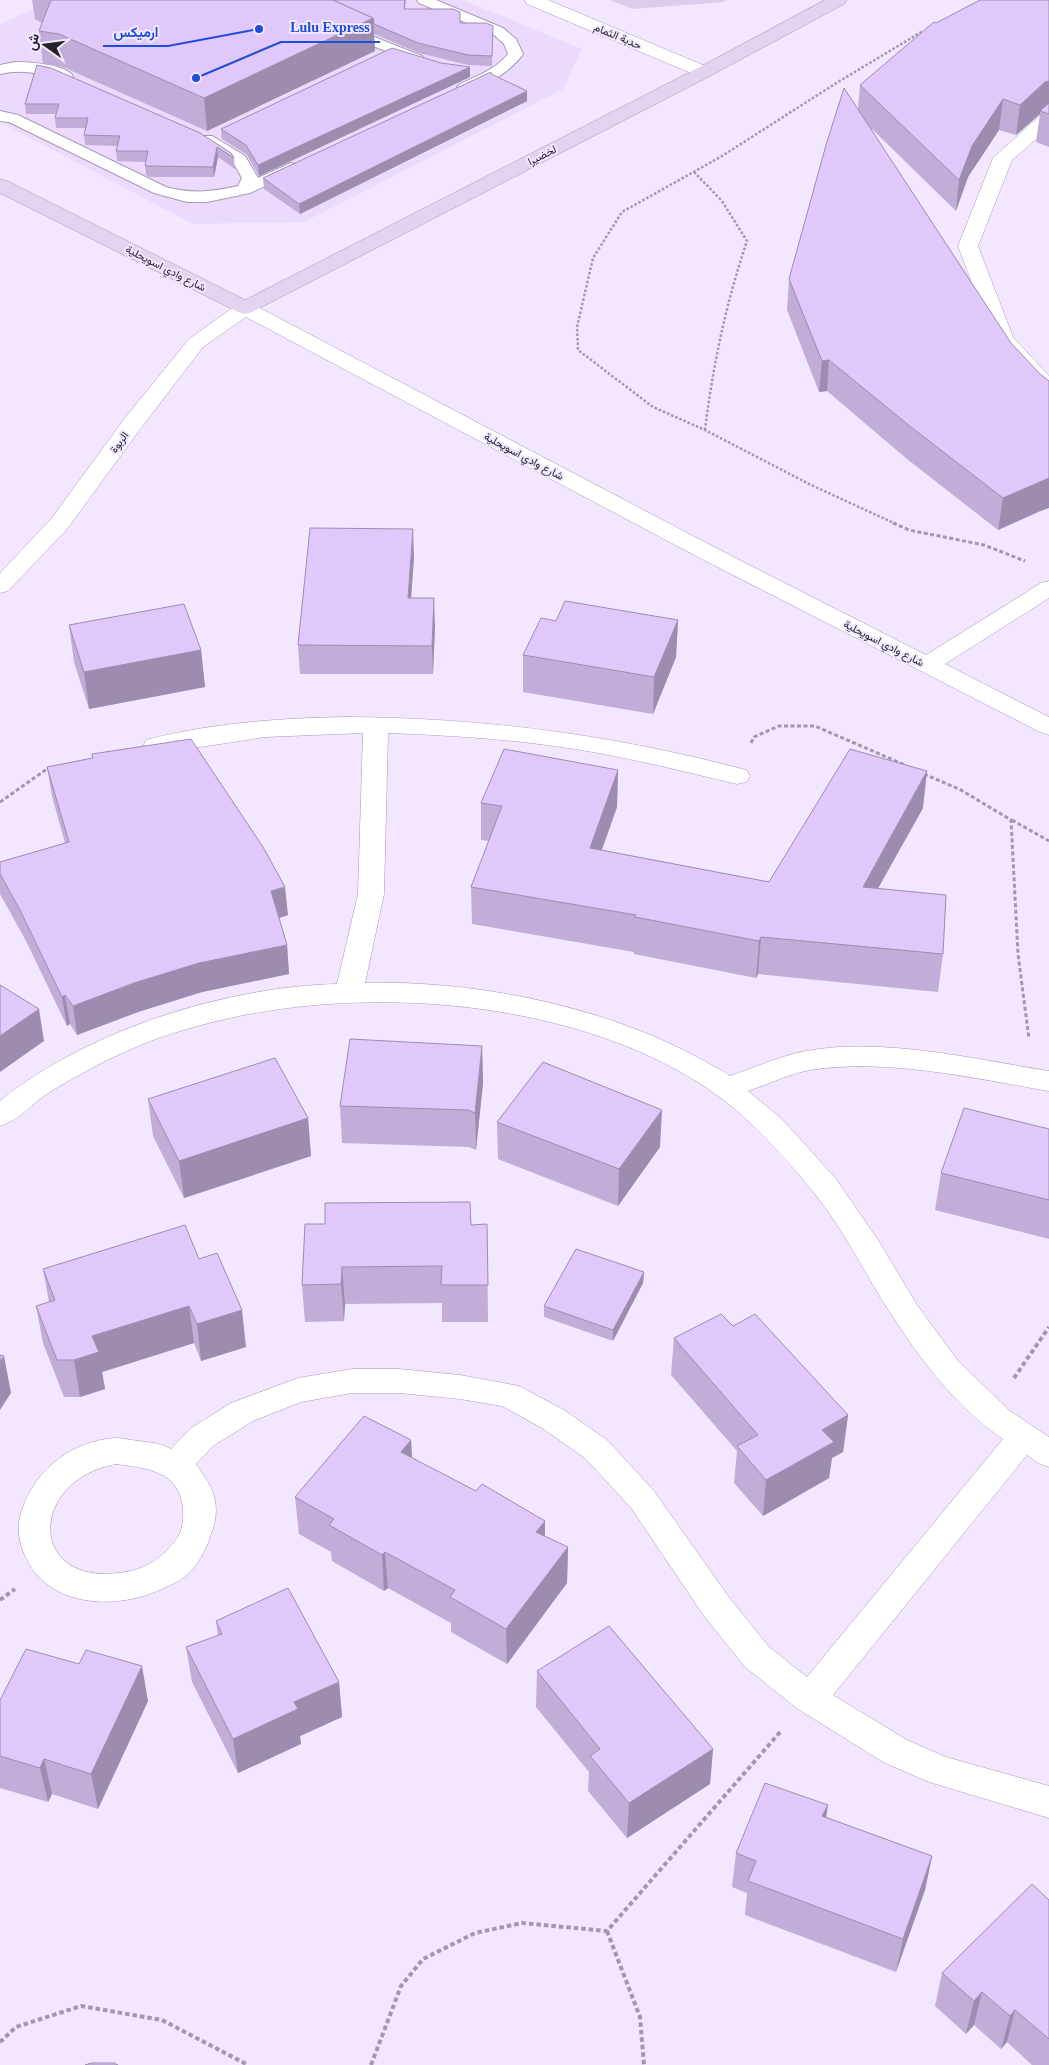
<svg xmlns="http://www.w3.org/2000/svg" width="1049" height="2065" viewBox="0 0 1049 2065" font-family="'Times New Roman',Vazirmatn,serif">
	<rect width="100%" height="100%" fill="#f2e7fe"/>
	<!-- built -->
	<polygon fill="#ebdafe" points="56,0 463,0 582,49 563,89 304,222 193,224 0,122 0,24"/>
	<!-- green -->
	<polygon fill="#ddcded" points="610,0 727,0 723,2 633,9"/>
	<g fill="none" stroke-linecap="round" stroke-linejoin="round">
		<!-- lane casing -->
		<g stroke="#a79ab5" stroke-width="2">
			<g id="lane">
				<path d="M417,0h19l67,28 13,11 7,15c-10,15 -45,41 -63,36l-3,-3 3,-3c17,-8 36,-15 48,-30l-4,-10 -11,-10 -74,-31z"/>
				<polygon points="347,26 422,56 424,59 422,62 412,62 342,33 340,30 342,27"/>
				<path d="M15,62c14,0 50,2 58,14l-2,3 -5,1c-23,-5 -42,-12 -66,-6v-9z"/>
				<path d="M0,111l18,4 148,72c27,7 44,5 72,-1l4,-8 -9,-16 -31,-20 -3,-3 3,-3h10l33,20 13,22 33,-15 6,2 2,3 -2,3 -47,22 -43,9h-20l-33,-9 -145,-71 -9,-1z"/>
			</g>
		</g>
		<!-- street casing -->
		<g stroke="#a79ab5" stroke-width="1">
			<g id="street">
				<polygon points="524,0 548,0 710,68 713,72 710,76 704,77 698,76 527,4"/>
				<polygon points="1049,112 1049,128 1012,160 978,246 1013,337 1049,376 1049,394 1041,393 993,339 958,246 993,158 1042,114"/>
				<polygon points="245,302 252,304 712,546 926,655 1041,583 1049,581 1049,598 945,664 1049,717 1049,735 1040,732 696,556 246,317 203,347 141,428 67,529 8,591 0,593 0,573 51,519 125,418 189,339 238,304"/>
				<path d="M348,717c137,1 266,18 398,53l4,6 -4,6 -9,2c-63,-15 -126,-31 -190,-39 -52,-7 -106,-10 -159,-12l-4,161 -19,89c106,-3 234,22 328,72 12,7 26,13 37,21 24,-8 50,-20 76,-25 75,-14 168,8 243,20v20c-77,-13 -162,-33 -239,-21 -21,4 -42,14 -62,21l34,28 54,60 44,64 37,62 41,56 52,50 39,26v30l-11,-4 -11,-8 -194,240 74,45 39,17 103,29v32l-120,-36 -46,-20 -85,-53 -53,-42 -41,-51 -72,-107 -47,-51 -43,-30 -40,-22 -42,-7 -61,-6h-47l-51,9 -48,19 -40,25 -17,18c6,9 14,19 17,29 5,14 3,28 -2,41 -5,17 -14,33 -28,44 -5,4 -12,6 -17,9 -45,23 -115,23 -140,-29 -8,-17 -10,-34 -3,-51 14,-39 50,-66 92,-69 7,0 15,2 23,3 11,1 22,2 33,8l20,-21 40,-25 67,-25 54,-9h47l61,6 59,11 45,24 43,30 47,51 74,105 41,51 38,30 196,-238c-44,-30 -77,-72 -106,-116 -29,-42 -50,-89 -82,-129 -30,-38 -68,-79 -108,-106 -138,-92 -357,-106 -513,-61 -14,4 -28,8 -41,13 -36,14 -71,32 -103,52 -18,11 -30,28 -50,34v-25c88,-71 225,-114 337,-117l21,-90 5,-161 -98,4 -110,17 -9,-2 -3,-6 3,-6c65,-17 135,-22 202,-23zM116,1464c31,4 64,7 67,45 1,11 -1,24 -8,32 -17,21 -31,29 -57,32 -91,11 -89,-93 -2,-109z"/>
			</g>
		</g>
		<!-- secondary casing -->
		<g stroke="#a79ab5" stroke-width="1">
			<polygon id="secondary" points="825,0 847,0 844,4 710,76 252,312 245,314 238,312 0,193 0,179 7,181 245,300 698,68"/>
		</g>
		<!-- path-far2 -->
		<g stroke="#a198aa" stroke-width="2.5" stroke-dasharray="2.5 2" stroke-linecap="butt">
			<path d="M694,172l28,29 25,40c-21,62 -34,124 -42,189"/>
			<polyline points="896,524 811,485 705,430 653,407 578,350 577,327 593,258 622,212 722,156 838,82 923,31"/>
		</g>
		<!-- path-far1 -->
		<g stroke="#a198aa" stroke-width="3" stroke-dasharray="4 2.5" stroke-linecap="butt">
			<polyline points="893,523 909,530 984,545 1025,561"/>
			<polyline points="751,743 754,737 779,726 815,726 905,765"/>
			<polyline points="924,774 961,790 1011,820 1018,954 1029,1039"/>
			<polyline points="0,802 47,769"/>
			<polyline points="1012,820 1049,841"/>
		</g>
		<!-- path -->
		<g stroke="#a198aa" stroke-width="4" stroke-dasharray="4.5 3" stroke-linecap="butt">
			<polyline points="1014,1378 1049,1327"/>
			<polyline points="0,1600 15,1589"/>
			<polyline points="607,1931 640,2017 644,2065"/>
			<polyline points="0,2042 16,2027 81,2006 162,2020 248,2065"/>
			<polyline points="371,2065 401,1986 423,1959 475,1933 522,1923 607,1931 781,1731"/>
		</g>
		<!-- lane -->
		<use href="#lane" fill="#fff" fill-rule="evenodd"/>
		<!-- street -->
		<use href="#street" fill="#fff" fill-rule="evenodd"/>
		<!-- secondary -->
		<use href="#secondary" fill="#e2d3ef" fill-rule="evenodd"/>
	</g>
	<!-- wall -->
	<g fill="#c2acd8">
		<polygon points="32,0 406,0 405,9 460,23 493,26 492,66 468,65 419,53 374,34 375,51 207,131 63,67 43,64 39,31 42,23 35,19"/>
		<polygon points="1049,0 1049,147 1036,142 1040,114 1016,135 999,130 968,177 956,211 871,128 1038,512 998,530 907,459 827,391 819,392 787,310 789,279 858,109 860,85 936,23"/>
		<polygon points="37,65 200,133 234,158 235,169 218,157 214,177 149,177 146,175 145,165 146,162 117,161 116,151 117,146 85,145 84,135 85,128 56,128 55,118 56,114 26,114 25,104"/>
		<polygon points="491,74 527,101 300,214 264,189 263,178"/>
		<polygon points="470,77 259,176 247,155 222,139 221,129"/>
		<polygon points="414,557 411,598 435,626 433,674 300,674 298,645"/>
		<polygon points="678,620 676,657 653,714 523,692 523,655 556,621"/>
		<polygon points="69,625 201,650 205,687 89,709 74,662"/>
		<polygon points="92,754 288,915 279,918 287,945 289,974 202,992 138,1012 77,1035 70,1024 67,1026 25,939 0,894 0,862 65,843 52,796 47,767 92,758"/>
		<polygon points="618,770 617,807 602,850 769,882 923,808 878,888 943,954 938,992 758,974 756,978 634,954 634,952 472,924 471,887 489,841 481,840 481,803"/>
		<polygon points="482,1046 483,1083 476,1150 469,1147 342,1143 340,1106"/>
		<polygon points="148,1099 308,1118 311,1156 184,1198 153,1136"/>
		<polygon points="497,1122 660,1147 618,1206 498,1159"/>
		<polygon points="1049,1129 1049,1239 935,1210 941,1173"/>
		<polygon points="305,1224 471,1225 487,1224 488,1322 442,1322 442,1303 345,1304 344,1321 305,1322 302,1285"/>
		<polygon points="199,1259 246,1347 201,1361 194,1343 102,1372 105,1389 80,1397 64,1397 43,1343 36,1306 49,1302 43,1269"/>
		<polygon points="644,1272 643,1283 613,1341 544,1317 544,1306"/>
		<polygon points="733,1326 848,1415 843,1452 832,1458 829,1478 763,1516 734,1483 737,1451 671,1375 674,1338"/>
		<polygon points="411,1440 412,1458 545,1536 568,1547 567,1583 507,1664 451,1632 451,1623 388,1588 384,1591 332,1561 331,1552 299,1534 295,1497"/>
		<polygon points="216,1621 339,1682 342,1717 300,1736 301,1744 238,1773 192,1682 186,1647 218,1636"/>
		<polygon points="537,1671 713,1749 710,1784 627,1838 588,1791 589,1772 536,1707"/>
		<polygon points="0,1700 148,1701 98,1809 52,1794 48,1802 0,1788"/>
		<polygon points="826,1817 932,1856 925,1890 896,1972 745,1915 747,1893 732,1887 736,1853"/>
		<polygon points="1049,1900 1049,2065 1032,2065 1007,2042 1001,2049 974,2025 966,2034 935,2006 942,1973"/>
	</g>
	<!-- shaded-wall -->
	<g fill="#9e8cb0">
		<polygon points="373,18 375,51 207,131 204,98"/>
		<polygon points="470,67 470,77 259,176 258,165"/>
		<polygon points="1049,81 1049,111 1040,111 1040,114 1016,135 1020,105 1045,82"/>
		<polygon points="527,91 527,101 300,214 299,204"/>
		<polygon points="1003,99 999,130 968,177 956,211 959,180 972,146"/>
		<polygon points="217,147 218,157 214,177 213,167"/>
		<polygon points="829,360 827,391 819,392 822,361"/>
		<polygon points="1049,478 1049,508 1038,512 998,530 1003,498"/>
		<polygon points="413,529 414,557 409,626 408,598"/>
		<polygon points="434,598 435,626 433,674 432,646"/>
		<polygon points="678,620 676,657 653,714 654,677"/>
		<polygon points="201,650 205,687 89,709 84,672"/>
		<polygon points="618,770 617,807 589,885 590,848"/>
		<polygon points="927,771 923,808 858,924 863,887"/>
		<polygon points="285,887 288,915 273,920 271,891"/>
		<polygon points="761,937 758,974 756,978 759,941"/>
		<polygon points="287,945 289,974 202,992 138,1012 77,1035 73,1006 134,983 199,963"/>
		<polygon points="65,995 70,1024 67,1026 62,997"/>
		<polygon points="39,1009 44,1041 0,1072 0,1036"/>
		<polygon points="482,1046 483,1083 476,1150 475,1113"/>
		<polygon points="662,1110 660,1147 618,1206 619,1169"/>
		<polygon points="308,1118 311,1156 184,1198 179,1161"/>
		<polygon points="342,1267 345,1304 344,1321 341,1284"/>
		<polygon points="644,1272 643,1283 613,1341 613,1330"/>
		<polygon points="189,1306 194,1343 102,1372 105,1389 80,1397 74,1360 92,1336"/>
		<polygon points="242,1310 246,1347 201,1361 197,1324"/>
		<polygon points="4,1356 11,1393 0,1410 0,1362"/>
		<polygon points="848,1415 843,1452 832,1458 829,1478 763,1516 766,1480 822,1430"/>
		<polygon points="411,1440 413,1477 401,1452"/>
		<polygon points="545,1521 545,1557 536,1532"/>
		<polygon points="568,1547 567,1583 507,1664 506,1629"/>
		<polygon points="385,1552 388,1588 384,1591 382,1555"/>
		<polygon points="142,1666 148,1701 98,1809 91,1774"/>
		<polygon points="339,1682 342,1717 300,1736 301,1744 238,1773 233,1739 294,1702"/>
		<polygon points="713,1749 710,1784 627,1838 629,1803"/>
		<polygon points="44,1759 52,1794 48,1802 40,1768"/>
		<polygon points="828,1805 823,1840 822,1816"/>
		<polygon points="932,1856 925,1890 896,1972 903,1939"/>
		<polygon points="982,1992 974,2025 966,2034 974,2001"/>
		<polygon points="1015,2010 1007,2042 1001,2049 1010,2016"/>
	</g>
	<!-- building -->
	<g fill="#e1c8fb" stroke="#9e8cb0">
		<polygon points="51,0 333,0 373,18 204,98 59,34 39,31"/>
		<polygon points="333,0 405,0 404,9 453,9 460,12 460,23 486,23 493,26 492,56 468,55 418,43 374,24 373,18"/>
		<polygon points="980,0 1049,0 1049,81 1045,82 1020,105 1003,99 972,146 959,180 860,85 934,22 936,23"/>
		<polygon points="392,48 441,63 470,67 258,165 246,145 221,129"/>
		<polygon points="37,65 51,68 200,133 231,153 234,158 217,147 213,167 148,166 145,165 148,151 116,151 120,136 84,135 88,118 55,118 59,104 25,104"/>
		<polygon points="491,72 491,74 527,91 299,204 263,178"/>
		<polygon points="844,88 1011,343 1040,374 1049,381 1049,478 1003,498 911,427 829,360 822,361 789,279 826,145"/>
		<polygon points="1049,103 1049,114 1040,111"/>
		<polygon points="310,528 413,529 408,598 434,598 432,646 298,645"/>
		<polygon points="565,601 678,620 654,677 523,655 541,618 556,621"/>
		<polygon points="184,604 201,650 84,672 69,625"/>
		<polygon points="191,739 263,847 285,887 271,891 287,945 199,963 134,983 73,1006 65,995 62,997 20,910 0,874 0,862 69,842 47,767 93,758 92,754"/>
		<polygon points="504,749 618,770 590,848 769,882 850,749 927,771 863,887 946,895 943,954 761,937 759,941 635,917 636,915 471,887 502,806 481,803"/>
		<polygon points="0,985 39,1009 0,1036"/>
		<polygon points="350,1039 482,1046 475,1113 468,1110 340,1106"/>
		<polygon points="275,1058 308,1118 179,1161 148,1099"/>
		<polygon points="543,1062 662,1110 619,1169 497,1122"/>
		<polygon points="964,1108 1049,1129 1049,1200 941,1173"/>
		<polygon points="470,1202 471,1225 487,1224 488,1285 441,1285 442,1266 342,1267 341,1284 302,1285 305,1224 325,1224 325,1203"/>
		<polygon points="185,1225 199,1259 217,1253 242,1310 197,1324 189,1306 92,1336 99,1352 74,1360 57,1360 36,1306 55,1300 43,1269"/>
		<polygon points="576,1249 644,1272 613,1330 544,1306"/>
		<polygon points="721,1314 733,1326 755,1314 848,1415 822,1430 834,1442 766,1480 737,1446 758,1435 674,1338"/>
		<polygon points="0,1355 4,1356 0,1362"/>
		<polygon points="364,1416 411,1440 401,1452 476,1491 482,1484 545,1521 536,1532 568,1547 506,1629 450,1597 455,1590 385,1552 382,1555 329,1525 334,1519 295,1497"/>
		<polygon points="288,1588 339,1682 294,1702 298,1709 233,1739 186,1647 222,1634 216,1621"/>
		<polygon points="609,1626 713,1749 629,1803 590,1756 600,1749 537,1671"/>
		<polygon points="26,1649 79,1664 86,1650 142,1666 91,1774 44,1759 40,1768 0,1756 0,1700"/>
		<polygon points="765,1783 828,1805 822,1816 932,1856 903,1939 748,1881 756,1861 736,1853"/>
		<polygon points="1032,1884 1049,1900 1049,2039 1015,2010 1010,2016 982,1992 974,2001 942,1973"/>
		<polygon points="91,2063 114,2063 118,2065 85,2065"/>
	</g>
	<g text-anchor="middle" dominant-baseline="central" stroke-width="4" stroke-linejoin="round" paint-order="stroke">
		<!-- far-street labels -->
		<g font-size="11" fill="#25202b" stroke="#f2e7fe">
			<text transform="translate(618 36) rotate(23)">حدبة الثمام</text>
			<text transform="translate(542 155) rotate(-27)">لخضيرا</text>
			<text transform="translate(166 268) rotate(27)">شارع وادي اسويحلية</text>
			<text transform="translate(119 442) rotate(-54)">الربوة</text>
			<text transform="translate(524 456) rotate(28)">شارع وادي اسويحلية</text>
			<text transform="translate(884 643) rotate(27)">شارع وادي اسويحلية</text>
		</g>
	</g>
	<!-- callouts -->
	<path fill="none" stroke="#1d4ed8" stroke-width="2" d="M196 78L281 42H380M259 29L168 46H103"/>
	<g fill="#1d4ed8" stroke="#f2e7fe" stroke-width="2">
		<circle cx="196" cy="78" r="5"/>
		<circle cx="259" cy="29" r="5"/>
	</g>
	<g font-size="14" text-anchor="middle" font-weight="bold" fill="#1d4ed8" stroke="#f2e7fe" stroke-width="4" stroke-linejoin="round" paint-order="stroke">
		<text x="330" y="32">Lulu Express</text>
		<text x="136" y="37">ارميكس</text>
	</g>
	<!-- north arrow -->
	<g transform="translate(45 45) rotate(284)" stroke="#f2e7fe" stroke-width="4" paint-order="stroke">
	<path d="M0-4L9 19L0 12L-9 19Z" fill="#25202b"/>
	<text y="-8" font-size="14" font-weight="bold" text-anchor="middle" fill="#25202b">ش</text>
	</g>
</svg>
